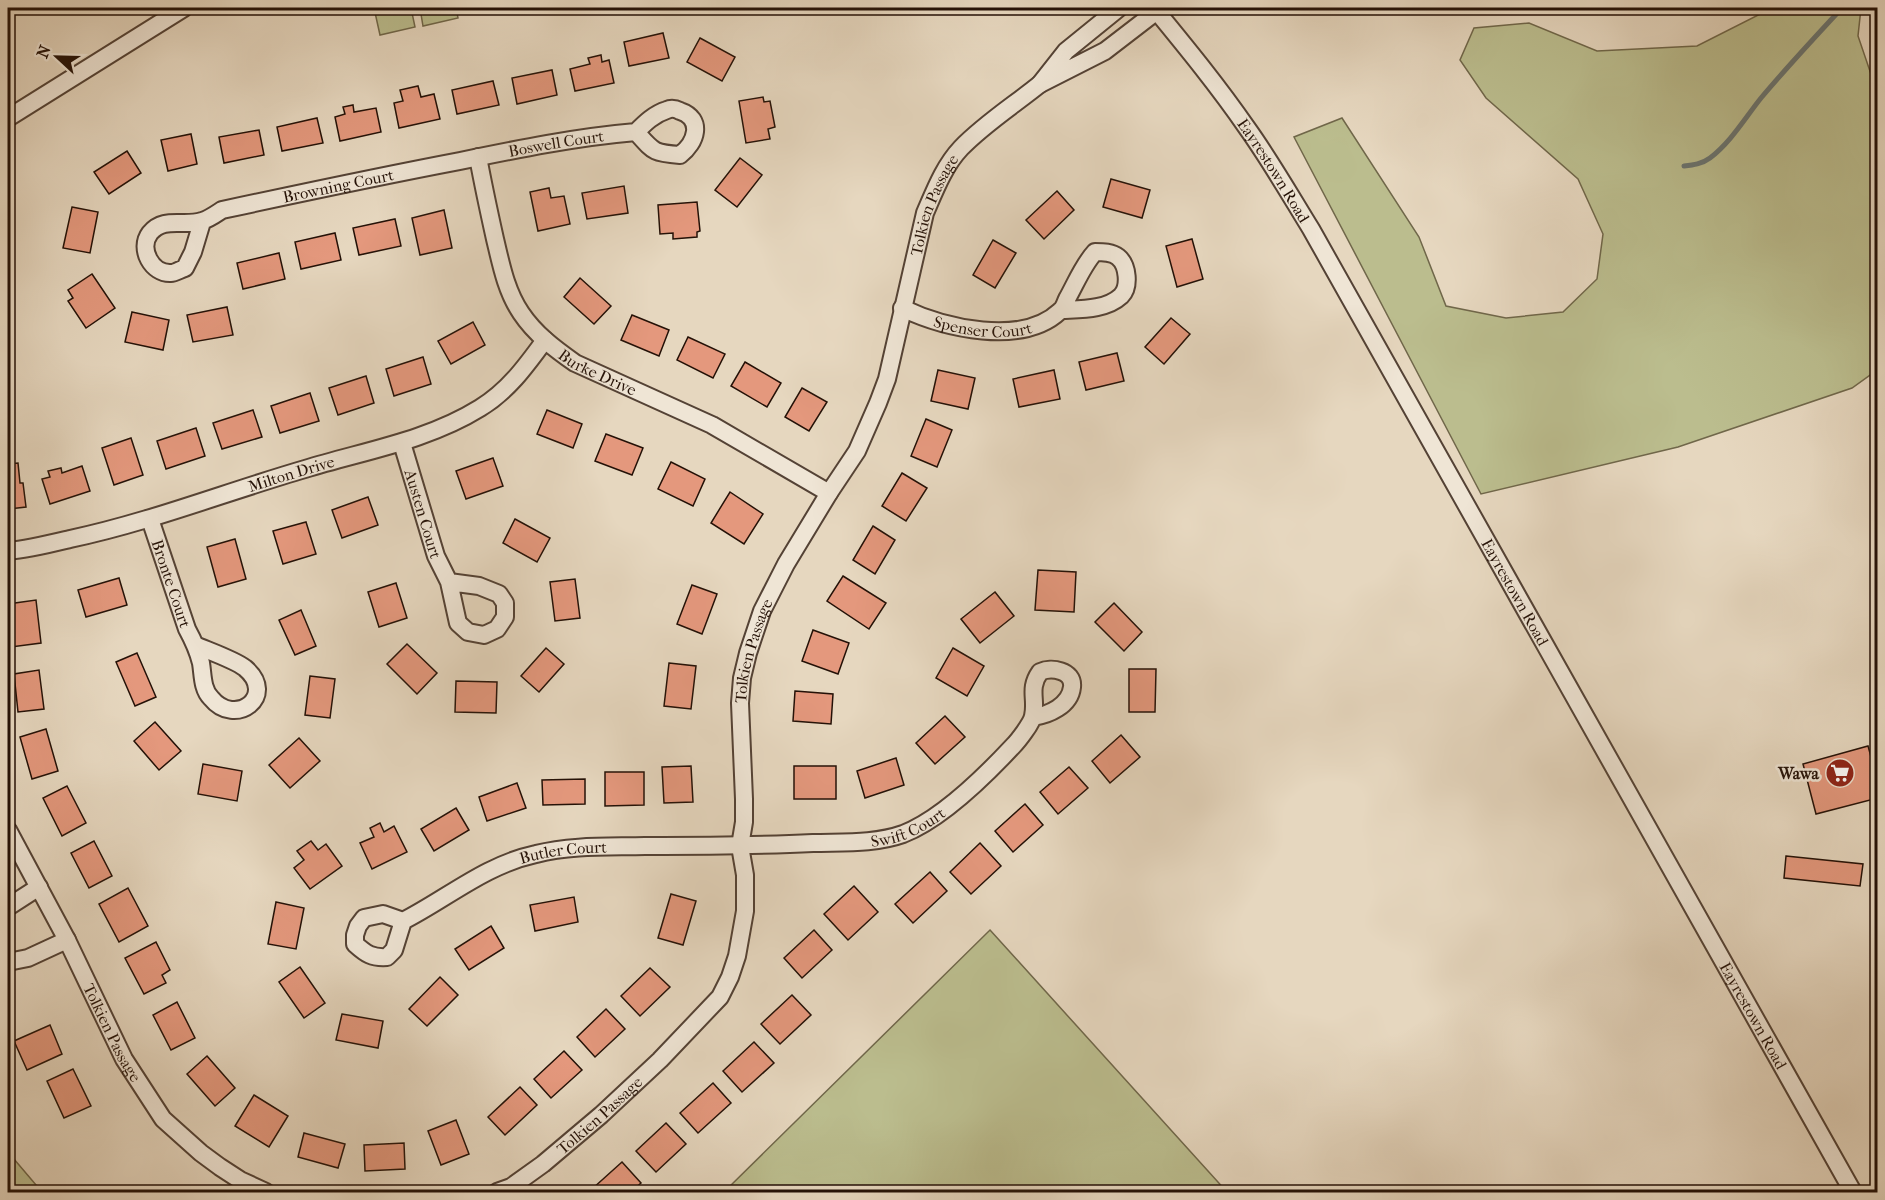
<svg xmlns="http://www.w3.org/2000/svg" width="1885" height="1200" viewBox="0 0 1885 1200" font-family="'IM FELL French Canon',serif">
	<rect width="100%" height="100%" fill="#e6d7bf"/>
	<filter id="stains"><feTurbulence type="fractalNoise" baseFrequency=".00333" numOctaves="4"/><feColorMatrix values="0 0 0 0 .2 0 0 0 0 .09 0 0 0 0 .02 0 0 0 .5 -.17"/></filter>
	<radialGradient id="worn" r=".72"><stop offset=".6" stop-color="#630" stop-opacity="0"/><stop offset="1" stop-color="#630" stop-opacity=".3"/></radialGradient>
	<!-- green -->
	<g fill="#bbbd8e" stroke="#70674a" stroke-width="1.5">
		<polygon points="374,8 411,8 415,27 380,35"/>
		<polygon points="420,8 456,8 458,18 423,26"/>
		<polygon points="1772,8 1861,8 1858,36 1874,83 1878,85 1877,370 1852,388 1678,447 1481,494 1294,137 1342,118 1419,237 1446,306 1506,318 1563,312 1597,279 1603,234 1578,179 1486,98 1460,60 1474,28 1529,23 1597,51 1697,46"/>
		<polygon points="990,930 1227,1192 724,1192"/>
		<polygon points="8,1152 42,1192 8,1192"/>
	</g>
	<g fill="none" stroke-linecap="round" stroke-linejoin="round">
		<!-- stream -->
		<path stroke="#6a7572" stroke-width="5" d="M1684,166c9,-1 18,-2 26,-8 21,-16 35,-40 51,-60 26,-31 54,-61 81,-90"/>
	</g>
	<!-- building -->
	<g fill="#e4987d" stroke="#241107" stroke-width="1.5">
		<polygon points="663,33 669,58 629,66 624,42"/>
		<polygon points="700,38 735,57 722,81 687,62"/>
		<polygon points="601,55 602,62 609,60 614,83 575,91 570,69 590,64 588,58"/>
		<polygon points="552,70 557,95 517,104 512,78"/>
		<polygon points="493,81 499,105 457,114 452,90"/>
		<polygon points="418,86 421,97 434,94 440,119 399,128 394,103 403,101 400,90"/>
		<polygon points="763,97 764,102 770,101 775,127 768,129 770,139 746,143 739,101"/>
		<polygon points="353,105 354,112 376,108 381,132 340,141 335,117 345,114 343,107"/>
		<polygon points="317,118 323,143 282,151 277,127"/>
		<polygon points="259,130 264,155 224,163 219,137"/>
		<polygon points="191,134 197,164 168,171 161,140"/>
		<polygon points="127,151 141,173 109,194 94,172"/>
		<polygon points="740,158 762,175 737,207 715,190"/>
		<polygon points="1111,179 1150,190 1142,218 1103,207"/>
		<polygon points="624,186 628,213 587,219 582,193"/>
		<polygon points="549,188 551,198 564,196 570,224 538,231 530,192"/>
		<polygon points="1057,191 1074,210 1044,239 1026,220"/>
		<polygon points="697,202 700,231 697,232 697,237 673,239 673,233 660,234 658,205"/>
		<polygon points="72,207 98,212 90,253 63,248"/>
		<polygon points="444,210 452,248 420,255 412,218"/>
		<polygon points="395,219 401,246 359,255 353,228"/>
		<polygon points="335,233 341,260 301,269 295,242"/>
		<polygon points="1192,239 1203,279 1177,287 1166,246"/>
		<polygon points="993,240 1016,253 995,288 973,275"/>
		<polygon points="279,253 285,279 243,289 237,263"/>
		<polygon points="92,274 115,308 86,328 68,301 73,298 68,290"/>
		<polygon points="580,278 611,306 594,324 564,297"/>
		<polygon points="227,307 233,335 193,342 187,315"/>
		<polygon points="132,312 169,320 163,350 125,342"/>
		<polygon points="632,315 669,330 659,356 621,340"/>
		<polygon points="1171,318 1190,334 1164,364 1145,347"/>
		<polygon points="473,322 485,345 451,364 438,341"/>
		<polygon points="688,337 725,354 713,378 677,360"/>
		<polygon points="1117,353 1124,381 1086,390 1079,362"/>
		<polygon points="423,357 431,384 394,396 386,369"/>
		<polygon points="745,362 781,383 767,407 731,386"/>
		<polygon points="938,370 975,378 968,409 931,401"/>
		<polygon points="1054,370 1060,399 1019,407 1013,379"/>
		<polygon points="366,376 374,403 338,415 329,388"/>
		<polygon points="802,388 827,402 809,431 785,417"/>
		<polygon points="310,393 319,421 280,433 271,406"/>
		<polygon points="253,410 262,437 222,449 213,423"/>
		<polygon points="547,410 582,424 573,448 537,434"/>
		<polygon points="926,419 952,430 937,467 911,456"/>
		<polygon points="196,428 205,456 166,469 157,441"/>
		<polygon points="606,434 643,448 632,475 595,461"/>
		<polygon points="131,438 143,475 114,485 102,448"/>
		<polygon points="493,458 503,486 466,499 456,471"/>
		<polygon points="671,462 705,479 693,506 658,489"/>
		<polygon points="18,463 20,483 23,483 26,507 9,509 8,464"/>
		<polygon points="82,466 90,491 50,504 42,479 50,477 48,471 61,468 62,473"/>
		<polygon points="902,473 927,488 906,521 882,506"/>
		<polygon points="730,492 763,514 744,544 711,523"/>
		<polygon points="368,497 378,525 342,538 332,510"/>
		<polygon points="515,519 550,538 537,562 503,543"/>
		<polygon points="306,522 316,554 283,564 273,531"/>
		<polygon points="873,526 895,540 875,574 853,560"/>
		<polygon points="235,539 246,579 218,587 207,547"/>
		<polygon points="1038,570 1076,572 1074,612 1035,610"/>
		<polygon points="843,576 886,603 869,629 827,601"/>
		<polygon points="119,578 127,605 86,617 78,590"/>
		<polygon points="575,579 580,618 555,621 550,582"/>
		<polygon points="396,583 407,618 379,627 368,592"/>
		<polygon points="692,585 717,594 702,634 677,624"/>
		<polygon points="995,592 1014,616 980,643 961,619"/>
		<polygon points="36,600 41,643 11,647 8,604"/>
		<polygon points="1114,603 1142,632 1124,651 1095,622"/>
		<polygon points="301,610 316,646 295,655 279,620"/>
		<polygon points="813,630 849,643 838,674 802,661"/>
		<polygon points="407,644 437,673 417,694 387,664"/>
		<polygon points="546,648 564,664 539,692 521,676"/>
		<polygon points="953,648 984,666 967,696 936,678"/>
		<polygon points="137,653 156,697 135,706 116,662"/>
		<polygon points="669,663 696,666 691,709 664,706"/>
		<polygon points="1129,669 1156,669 1155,712 1129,712"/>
		<polygon points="39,670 44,709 18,712 14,674"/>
		<polygon points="310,676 335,679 330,718 305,715"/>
		<polygon points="456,681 497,682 496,713 455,712"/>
		<polygon points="795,691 833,694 831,724 793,721"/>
		<polygon points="945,716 965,737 935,764 916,743"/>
		<polygon points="155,722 181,751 159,770 134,741"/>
		<polygon points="46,729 58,771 32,779 20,737"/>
		<polygon points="1121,735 1140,757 1110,783 1092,761"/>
		<polygon points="299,738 320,761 290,788 269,765"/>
		<polygon points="1868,746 1878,782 1878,798 1816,814 1803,764"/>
		<polygon points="896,758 904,785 865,798 857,771"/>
		<polygon points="203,764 242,771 237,801 198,794"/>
		<polygon points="691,766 693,802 664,803 662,767"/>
		<rect x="794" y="766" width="42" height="33"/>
		<polygon points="1069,767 1088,788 1058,814 1040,792"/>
		<polygon points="605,772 644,772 644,805 605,806"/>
		<polygon points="585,779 585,804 543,805 542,780"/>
		<polygon points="517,783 526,808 487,821 479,797"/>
		<polygon points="67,786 86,823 62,836 43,798"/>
		<polygon points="1025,804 1043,825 1013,852 995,831"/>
		<polygon points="456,808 469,830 434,851 421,829"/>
		<polygon points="380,823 384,832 394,826 407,852 372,869 360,843 374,837 370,828"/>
		<polygon points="94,841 112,876 89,888 71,853"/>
		<polygon points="311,841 318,850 326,844 342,866 310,889 294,868 304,860 297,851"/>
		<polygon points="980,843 1001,866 971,894 950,872"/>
		<polygon points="1786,856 1863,864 1860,886 1784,878"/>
		<polygon points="930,872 947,891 913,923 895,904"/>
		<polygon points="854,886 878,912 848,940 824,914"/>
		<polygon points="128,888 148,926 119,942 99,904"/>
		<polygon points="671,894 696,901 683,945 658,938"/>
		<polygon points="574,897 578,922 535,931 530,905"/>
		<polygon points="276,902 304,908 296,949 268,944"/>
		<polygon points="491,926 504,948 469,970 455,949"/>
		<polygon points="814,930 832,950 802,978 784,958"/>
		<polygon points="156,942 170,970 162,975 166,983 144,994 125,958"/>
		<polygon points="300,967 325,1003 304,1018 279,982"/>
		<polygon points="650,968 670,987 640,1016 621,996"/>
		<polygon points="440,977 458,995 427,1026 409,1009"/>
		<polygon points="792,995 811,1015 780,1044 761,1024"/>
		<polygon points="177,1002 195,1038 171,1050 153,1015"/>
		<polygon points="606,1009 625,1029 595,1057 577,1037"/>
		<polygon points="342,1014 383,1021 378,1048 336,1040"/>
		<polygon points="50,1025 62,1054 27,1070 14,1041"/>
		<polygon points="754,1042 774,1063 742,1092 723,1071"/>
		<polygon points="564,1051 582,1070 551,1098 534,1079"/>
		<polygon points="207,1056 235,1088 215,1106 187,1074"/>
		<polygon points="73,1069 91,1106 64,1118 47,1081"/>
		<polygon points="713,1083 731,1103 698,1133 680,1113"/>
		<polygon points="520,1087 537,1105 505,1135 488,1117"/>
		<polygon points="254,1095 288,1116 269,1147 235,1126"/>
		<polygon points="456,1120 469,1154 441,1165 428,1131"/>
		<polygon points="666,1123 686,1144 656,1172 636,1151"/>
		<polygon points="304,1133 345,1144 338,1168 298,1157"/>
		<polygon points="404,1143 405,1169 365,1171 364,1145"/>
		<polygon points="622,1162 641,1183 631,1192 595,1192 592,1189"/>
	</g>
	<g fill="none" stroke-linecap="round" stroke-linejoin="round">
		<!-- minor casing -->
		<g stroke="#544235" stroke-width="20">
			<g id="minor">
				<polyline points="1119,8 1066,51 1040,84 1105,51 1157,11"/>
				<path id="s1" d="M1154,8c32,39 64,78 93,120 23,32 43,67 64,101l542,963"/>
				<polyline points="8,118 184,8"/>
				<path id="s2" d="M478,157c5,27 11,55 17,82 6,25 11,52 26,74 14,21 34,36 54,50l137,62 117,68"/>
				<path id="s3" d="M202,222l-9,30 -8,16c-4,1 -10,5 -14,5 -19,1 -33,-24 -21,-40 14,-17 33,-6 52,-12 7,-2 14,-7 20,-11 79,-17 159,-34 238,-49 58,-12 117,-24 176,-29 18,20 17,21 44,23 16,-12 24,-36 0,-44 -4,-2 -9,-3 -13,-1 -13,4 -22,13 -31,22"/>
				<path id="s4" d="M902,308c42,20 120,39 158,3 4,-3 5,-8 7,-12 9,-16 16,-34 28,-47 8,0 17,0 23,5 10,8 12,30 3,39 -15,14 -40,13 -59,14"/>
				<path id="s5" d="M402,443l34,113 13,26 30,4 20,8 6,9v14l-8,12 -13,6 -16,-3 -10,-9 -9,-41"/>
				<path id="s6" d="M150,519l37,110c6,11 11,22 14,34 2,12 1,26 10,35 24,30 67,-2 34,-30 -10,-8 -36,-17 -50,-23"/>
				<path id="s7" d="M8,551c21,-2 41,-7 62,-12 80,-17 156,-47 235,-70 58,-18 122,-28 175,-61 28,-17 46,-42 65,-68"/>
				<path id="s8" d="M8,830l59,110 57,119 39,60 38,34 19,14 20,13 26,12"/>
				<polyline points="8,907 39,887"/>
				<path id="s9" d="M403,921l-9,29 -7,7c-15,1 -21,-3 -32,-13v-9l3,-9 6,-8 19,-4 20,7c45,-23 82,-56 133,-67 36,-9 73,-7 109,-8 56,0 112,0 168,-3 30,-1 62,1 90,-9 39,-15 82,-58 110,-88 5,-5 19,-23 20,-30 4,-17 -5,-27 7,-44 11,-5 34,-2 32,15 -2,19 -24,28 -39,30"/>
				<polyline points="8,962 28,958 67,940"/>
				<path id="s10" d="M497,1192l14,-5 32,-23 58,-49 59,-55 60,-63 10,-20 7,-21 8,-45v-36l-5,-29 4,-24v-23l-4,-96 2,-25 6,-25 14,-42 24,-47 43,-71 28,-42 21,-48 9,-24 38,-166c10,-23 19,-47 36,-65 23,-24 53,-43 79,-64"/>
			</g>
		</g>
		<!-- minor -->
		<use href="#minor" stroke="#efe5d5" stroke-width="16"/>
	</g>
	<!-- icons -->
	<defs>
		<g id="supermarket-disc" transform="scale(1.5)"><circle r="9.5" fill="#8f2418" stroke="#efe5d5"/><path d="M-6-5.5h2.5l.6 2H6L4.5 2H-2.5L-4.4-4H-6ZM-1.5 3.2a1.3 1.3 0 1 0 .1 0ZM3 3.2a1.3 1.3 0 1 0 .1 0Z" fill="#fff"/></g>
	</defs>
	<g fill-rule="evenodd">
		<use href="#supermarket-disc" x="1840" y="773"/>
	</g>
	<g text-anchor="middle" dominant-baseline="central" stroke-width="5" stroke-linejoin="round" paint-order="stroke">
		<!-- street labels -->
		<g font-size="16" fill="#241107" stroke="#efe5d5">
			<text stroke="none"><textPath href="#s3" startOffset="538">Boswell Court</textPath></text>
			<text stroke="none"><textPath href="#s1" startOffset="202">Eayrestown Road</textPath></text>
			<text stroke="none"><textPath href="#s3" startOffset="316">Browning Court</textPath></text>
			<text stroke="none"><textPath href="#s10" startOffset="1137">Tolkien Passage</textPath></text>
			<text stroke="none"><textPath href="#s4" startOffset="84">Spenser Court</textPath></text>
			<text stroke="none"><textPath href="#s2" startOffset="261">Burke Drive</textPath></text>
			<text stroke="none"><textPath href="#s7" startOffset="294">Milton Drive</textPath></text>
			<text stroke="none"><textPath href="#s5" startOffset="74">Austen Court</textPath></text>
			<text stroke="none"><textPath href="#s6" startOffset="68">Bronte Court</textPath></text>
			<text stroke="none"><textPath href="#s1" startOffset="688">Eayrestown Road</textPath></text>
			<text stroke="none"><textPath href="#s10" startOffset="651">Tolkien Passage</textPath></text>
			<text stroke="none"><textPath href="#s9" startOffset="670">Swift Court</textPath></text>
			<text stroke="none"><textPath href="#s9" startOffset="322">Butler Court</textPath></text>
			<text stroke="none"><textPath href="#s1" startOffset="1174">Eayrestown Road</textPath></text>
			<text stroke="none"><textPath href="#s8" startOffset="228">Tolkien Passage</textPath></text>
			<text stroke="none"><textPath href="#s10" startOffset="129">Tolkien Passage</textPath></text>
		</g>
		<!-- poi labels -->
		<g font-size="16" font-weight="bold" fill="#241107" stroke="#efe5d5" text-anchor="end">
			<text x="1819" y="773">Wawa</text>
		</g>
	</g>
	<!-- margin -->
	<rect width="1885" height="1200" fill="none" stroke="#e6d7bf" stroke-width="30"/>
	<rect x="9" y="9" width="1867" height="1182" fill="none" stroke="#241107" stroke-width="3"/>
	<rect x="15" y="15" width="1855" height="1170" fill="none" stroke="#241107" stroke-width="1.5"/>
	<!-- north arrow -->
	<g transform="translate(57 57) rotate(292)" stroke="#efe5d5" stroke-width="4.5" paint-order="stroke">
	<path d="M0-4.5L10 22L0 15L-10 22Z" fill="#241107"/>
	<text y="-9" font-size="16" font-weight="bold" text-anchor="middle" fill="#241107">N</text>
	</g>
	<rect width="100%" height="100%" filter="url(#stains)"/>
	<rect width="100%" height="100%" fill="url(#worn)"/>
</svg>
